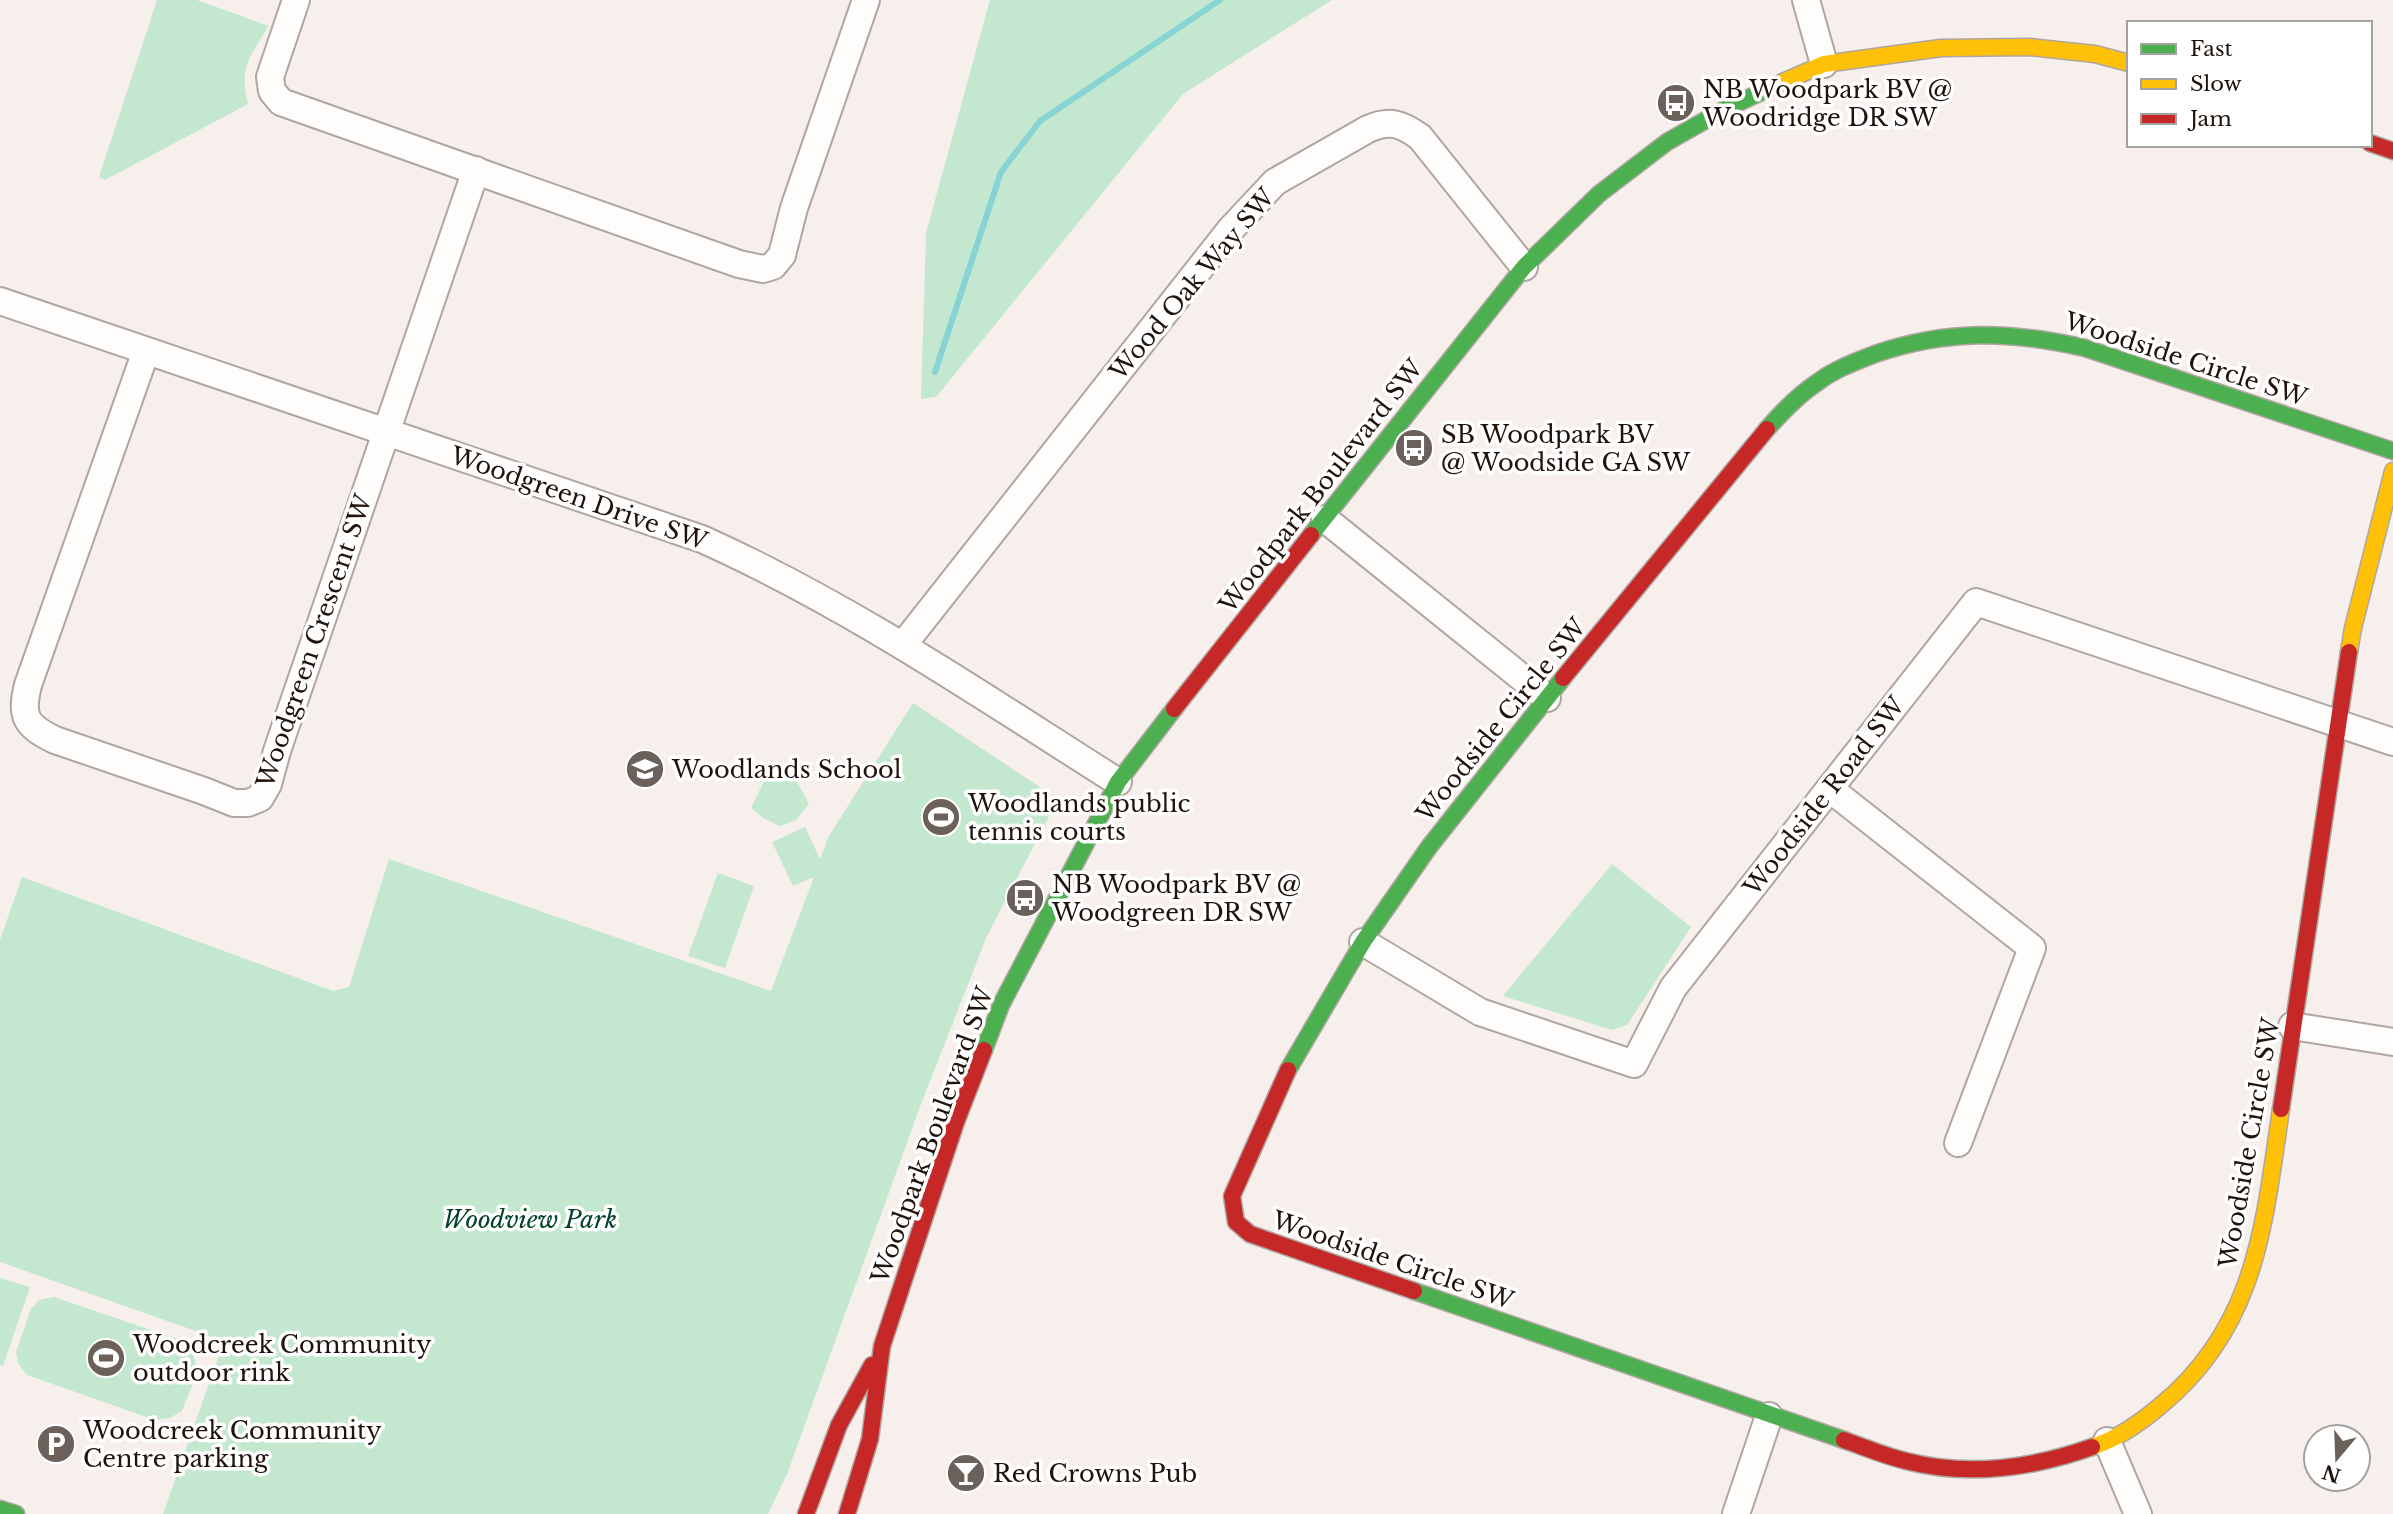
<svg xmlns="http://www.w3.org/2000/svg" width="2393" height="1514" viewBox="0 0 2393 1514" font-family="'Libre Baskerville',serif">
	<rect width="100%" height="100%" fill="#f7efeb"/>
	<!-- green -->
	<g fill="#c3e7cf">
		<path d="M157,0h40l71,26c-17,32 -30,38 -20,78l-143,76 -6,-3z"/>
		<polygon points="990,0 1332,0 1183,94 936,397 921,399 926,233"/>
		<polygon points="913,703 1058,799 987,936 921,1104 787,1474 768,1514 163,1514 224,1341 0,1262 0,940 22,877 333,991 349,987 389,859 771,991 814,877 793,886 772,842 805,827 820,859 829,836"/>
		<polygon points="781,773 796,780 809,804 796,820 780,826 763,818 751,808 764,781"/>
		<polygon points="1612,864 1691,927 1627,1025 1612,1030 1503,996"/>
		<polygon points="718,873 754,886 725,968 688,956"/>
		<polygon points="0,1278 30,1287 3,1366 0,1365"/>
		<path d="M54,1297l129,44c24,26 9,41 -1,70l-12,7 -15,2 -128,-45 -9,-12 -2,-11 15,-43 8,-9z"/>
	</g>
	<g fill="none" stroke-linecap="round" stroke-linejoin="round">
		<!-- stream -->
		<polyline stroke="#88d4d4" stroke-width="6" points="935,372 1001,172 1040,121 1220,0"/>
		<!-- street casing -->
		<g stroke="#afa6a1" stroke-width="30">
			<g id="street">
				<polyline points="296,0 270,77 272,91 281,102 739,264 763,269 773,266 782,255 794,208 866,0"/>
				<polyline points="1806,0 1824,64"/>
				<path d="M0,301l702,238c147,66 280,157 416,243"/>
				<path d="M146,351l-118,334c-8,32 -2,41 27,55l149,51 30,12h14l12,-5 8,-14 9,-33 199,-581"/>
				<polyline points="1325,519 1547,698"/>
				<path d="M903,645l327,-415 45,-48 93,-53c22,-10 34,-5 52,8l104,130"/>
				<polyline points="1830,789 2032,948 1958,1143"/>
				<polyline points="1363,942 1480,1012 1634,1064 1673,988 1976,602 2393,742"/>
				<polyline points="2292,1026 2393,1042"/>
				<polyline points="2107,1441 2138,1514"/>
				<polyline points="1736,1514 1769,1416"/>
			</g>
		</g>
		<!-- fast casing -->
		<g stroke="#afa6a1" stroke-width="19">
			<g id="fast">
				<path d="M1767,429c15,-17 31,-34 51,-47 17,-13 37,-20 57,-28 73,-25 136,-23 210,-6l308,103"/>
				<polyline points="1311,535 1524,267 1599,194 1667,142 1727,108 1783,82"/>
				<polyline points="984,1050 1001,1005 1118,782 1174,709"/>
				<polyline points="1288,1070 1363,942 1429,847 1563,678"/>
				<polyline points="1414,1291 1844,1440"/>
				<polyline points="0,1509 16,1514"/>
			</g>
		</g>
		<!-- slow casing -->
		<g stroke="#afa6a1" stroke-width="19">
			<g id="slow">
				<polyline points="1783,82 1824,64 1941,48 2029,47 2095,54 2129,63"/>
				<polyline points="2349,652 2353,628 2393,471"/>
				<path d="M2092,1447c25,-8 48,-24 68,-41 97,-79 104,-182 121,-297"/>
			</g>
		</g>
		<!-- jam casing -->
		<g stroke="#afa6a1" stroke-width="19">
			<g id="jam">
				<polyline points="2370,143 2393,151"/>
				<polyline points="1563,678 1767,429"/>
				<polyline points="1174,709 1311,535"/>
				<polyline points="1288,1070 1232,1196 1236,1222 1250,1234 1414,1291"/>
				<polyline points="2281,1109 2349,652"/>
				<path d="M1844,1440c20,7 41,16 62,21 62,16 127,7 186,-14"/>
				<polyline points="806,1514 839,1425 872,1365"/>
				<polyline points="847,1514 870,1439 882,1346 956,1122 984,1050"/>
			</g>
		</g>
		<!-- street -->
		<use href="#street" stroke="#fefdfc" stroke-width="26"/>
		<!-- fast -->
		<use href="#fast" stroke="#4caf50" stroke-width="16"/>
		<!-- slow -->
		<use href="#slow" stroke="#ffc107" stroke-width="16"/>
		<!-- jam -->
		<use href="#jam" stroke="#c62828" stroke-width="16"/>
	</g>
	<!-- icons -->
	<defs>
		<g id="bus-disc" transform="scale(2.0125)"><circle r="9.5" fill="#6b605a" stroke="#fff"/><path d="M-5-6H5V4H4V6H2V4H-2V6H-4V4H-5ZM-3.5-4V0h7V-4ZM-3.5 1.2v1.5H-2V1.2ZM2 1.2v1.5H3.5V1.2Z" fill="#fff"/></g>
		<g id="school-disc" transform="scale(2.0125)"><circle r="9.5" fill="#6b605a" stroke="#fff"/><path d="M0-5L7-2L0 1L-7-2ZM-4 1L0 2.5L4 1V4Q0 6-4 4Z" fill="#fff"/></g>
		<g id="stadium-disc" transform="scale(2.0125)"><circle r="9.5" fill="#6b605a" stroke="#fff"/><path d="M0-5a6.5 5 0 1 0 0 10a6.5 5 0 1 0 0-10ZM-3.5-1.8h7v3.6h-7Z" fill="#fff"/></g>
		<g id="parking-disc" transform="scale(2.0125)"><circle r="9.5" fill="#6b605a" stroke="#fff"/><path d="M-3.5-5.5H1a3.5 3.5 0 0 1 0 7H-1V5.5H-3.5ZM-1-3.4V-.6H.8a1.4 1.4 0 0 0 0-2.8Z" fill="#fff"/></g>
		<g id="bar-disc" transform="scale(2.0125)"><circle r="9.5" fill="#6b605a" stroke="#fff"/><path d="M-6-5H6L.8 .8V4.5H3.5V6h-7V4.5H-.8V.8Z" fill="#fff"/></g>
	</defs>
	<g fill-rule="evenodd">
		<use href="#bus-disc" x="1676" y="103"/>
		<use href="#bus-disc" x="1414" y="448"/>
		<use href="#school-disc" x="645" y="769"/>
		<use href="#stadium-disc" x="941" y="817"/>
		<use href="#bus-disc" x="1025" y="898"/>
		<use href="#stadium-disc" x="106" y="1358"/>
		<use href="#parking-disc" x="56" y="1444"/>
		<use href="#bar-disc" x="966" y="1473"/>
	</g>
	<g text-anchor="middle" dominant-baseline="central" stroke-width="7" stroke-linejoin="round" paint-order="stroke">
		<!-- poi labels -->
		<g font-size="24" fill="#1f130c" stroke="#fff" text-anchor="start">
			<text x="1703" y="89">NB Woodpark BV @<tspan x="1703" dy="28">Woodridge DR SW</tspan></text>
			<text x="1441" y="434">SB Woodpark BV<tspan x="1441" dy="28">@ Woodside GA SW</tspan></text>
			<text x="672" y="769">Woodlands School</text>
			<text x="968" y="803">Woodlands public<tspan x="968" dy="28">tennis courts</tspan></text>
			<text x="1052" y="884">NB Woodpark BV @<tspan x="1052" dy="28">Woodgreen DR SW</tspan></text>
			<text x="133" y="1344">Woodcreek Community<tspan x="133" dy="28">outdoor rink</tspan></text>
			<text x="83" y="1430">Woodcreek Community<tspan x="83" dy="28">Centre parking</tspan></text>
			<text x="993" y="1473">Red Crowns Pub</text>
		</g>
		<!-- street labels -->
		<g font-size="24" fill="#1f130c" stroke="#fff">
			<text transform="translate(1192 284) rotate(-50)">Wood Oak Way SW</text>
			<text transform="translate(2186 359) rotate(18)">Woodside Circle SW</text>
			<text transform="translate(1321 486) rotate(-52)">Woodpark Boulevard SW</text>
			<text transform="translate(579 498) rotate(19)">Woodgreen Drive SW</text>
			<text transform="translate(314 641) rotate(-71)">Woodgreen Crescent SW</text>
			<text transform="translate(1501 720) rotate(-51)">Woodside Circle SW</text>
			<text transform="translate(1824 796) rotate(-52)">Woodside Road SW</text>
			<text transform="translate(932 1135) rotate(-70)">Woodpark Boulevard SW</text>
			<text transform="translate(2249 1143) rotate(-80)">Woodside Circle SW</text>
			<text transform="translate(1393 1260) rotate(19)">Woodside Circle SW</text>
		</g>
		<!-- park labels -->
		<g font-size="24" font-style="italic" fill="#004328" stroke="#fff">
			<text x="530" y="1219">Woodview Park</text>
		</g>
	</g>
	<!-- legend -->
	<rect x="2127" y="21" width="245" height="126" fill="#ffffff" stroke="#a5a19e" stroke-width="2"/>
	<rect x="2141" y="44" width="35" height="10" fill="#4caf50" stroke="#a5a19e" stroke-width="2"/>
	<text x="2190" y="56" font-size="21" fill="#1f130c">Fast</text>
	<rect x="2141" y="79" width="35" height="10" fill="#ffc107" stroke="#a5a19e" stroke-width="2"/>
	<text x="2190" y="91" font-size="21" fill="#1f130c">Slow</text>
	<rect x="2141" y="114" width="35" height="10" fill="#c62828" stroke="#a5a19e" stroke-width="2"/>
	<text x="2190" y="126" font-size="21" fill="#1f130c">Jam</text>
	<!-- north arrow -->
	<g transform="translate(2337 1458) rotate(199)"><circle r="33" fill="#ffffff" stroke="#a5a19e" stroke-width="2"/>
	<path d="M0-5L12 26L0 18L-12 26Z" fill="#6b605a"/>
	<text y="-10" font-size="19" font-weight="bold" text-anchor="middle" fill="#1f130c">N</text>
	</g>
</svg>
